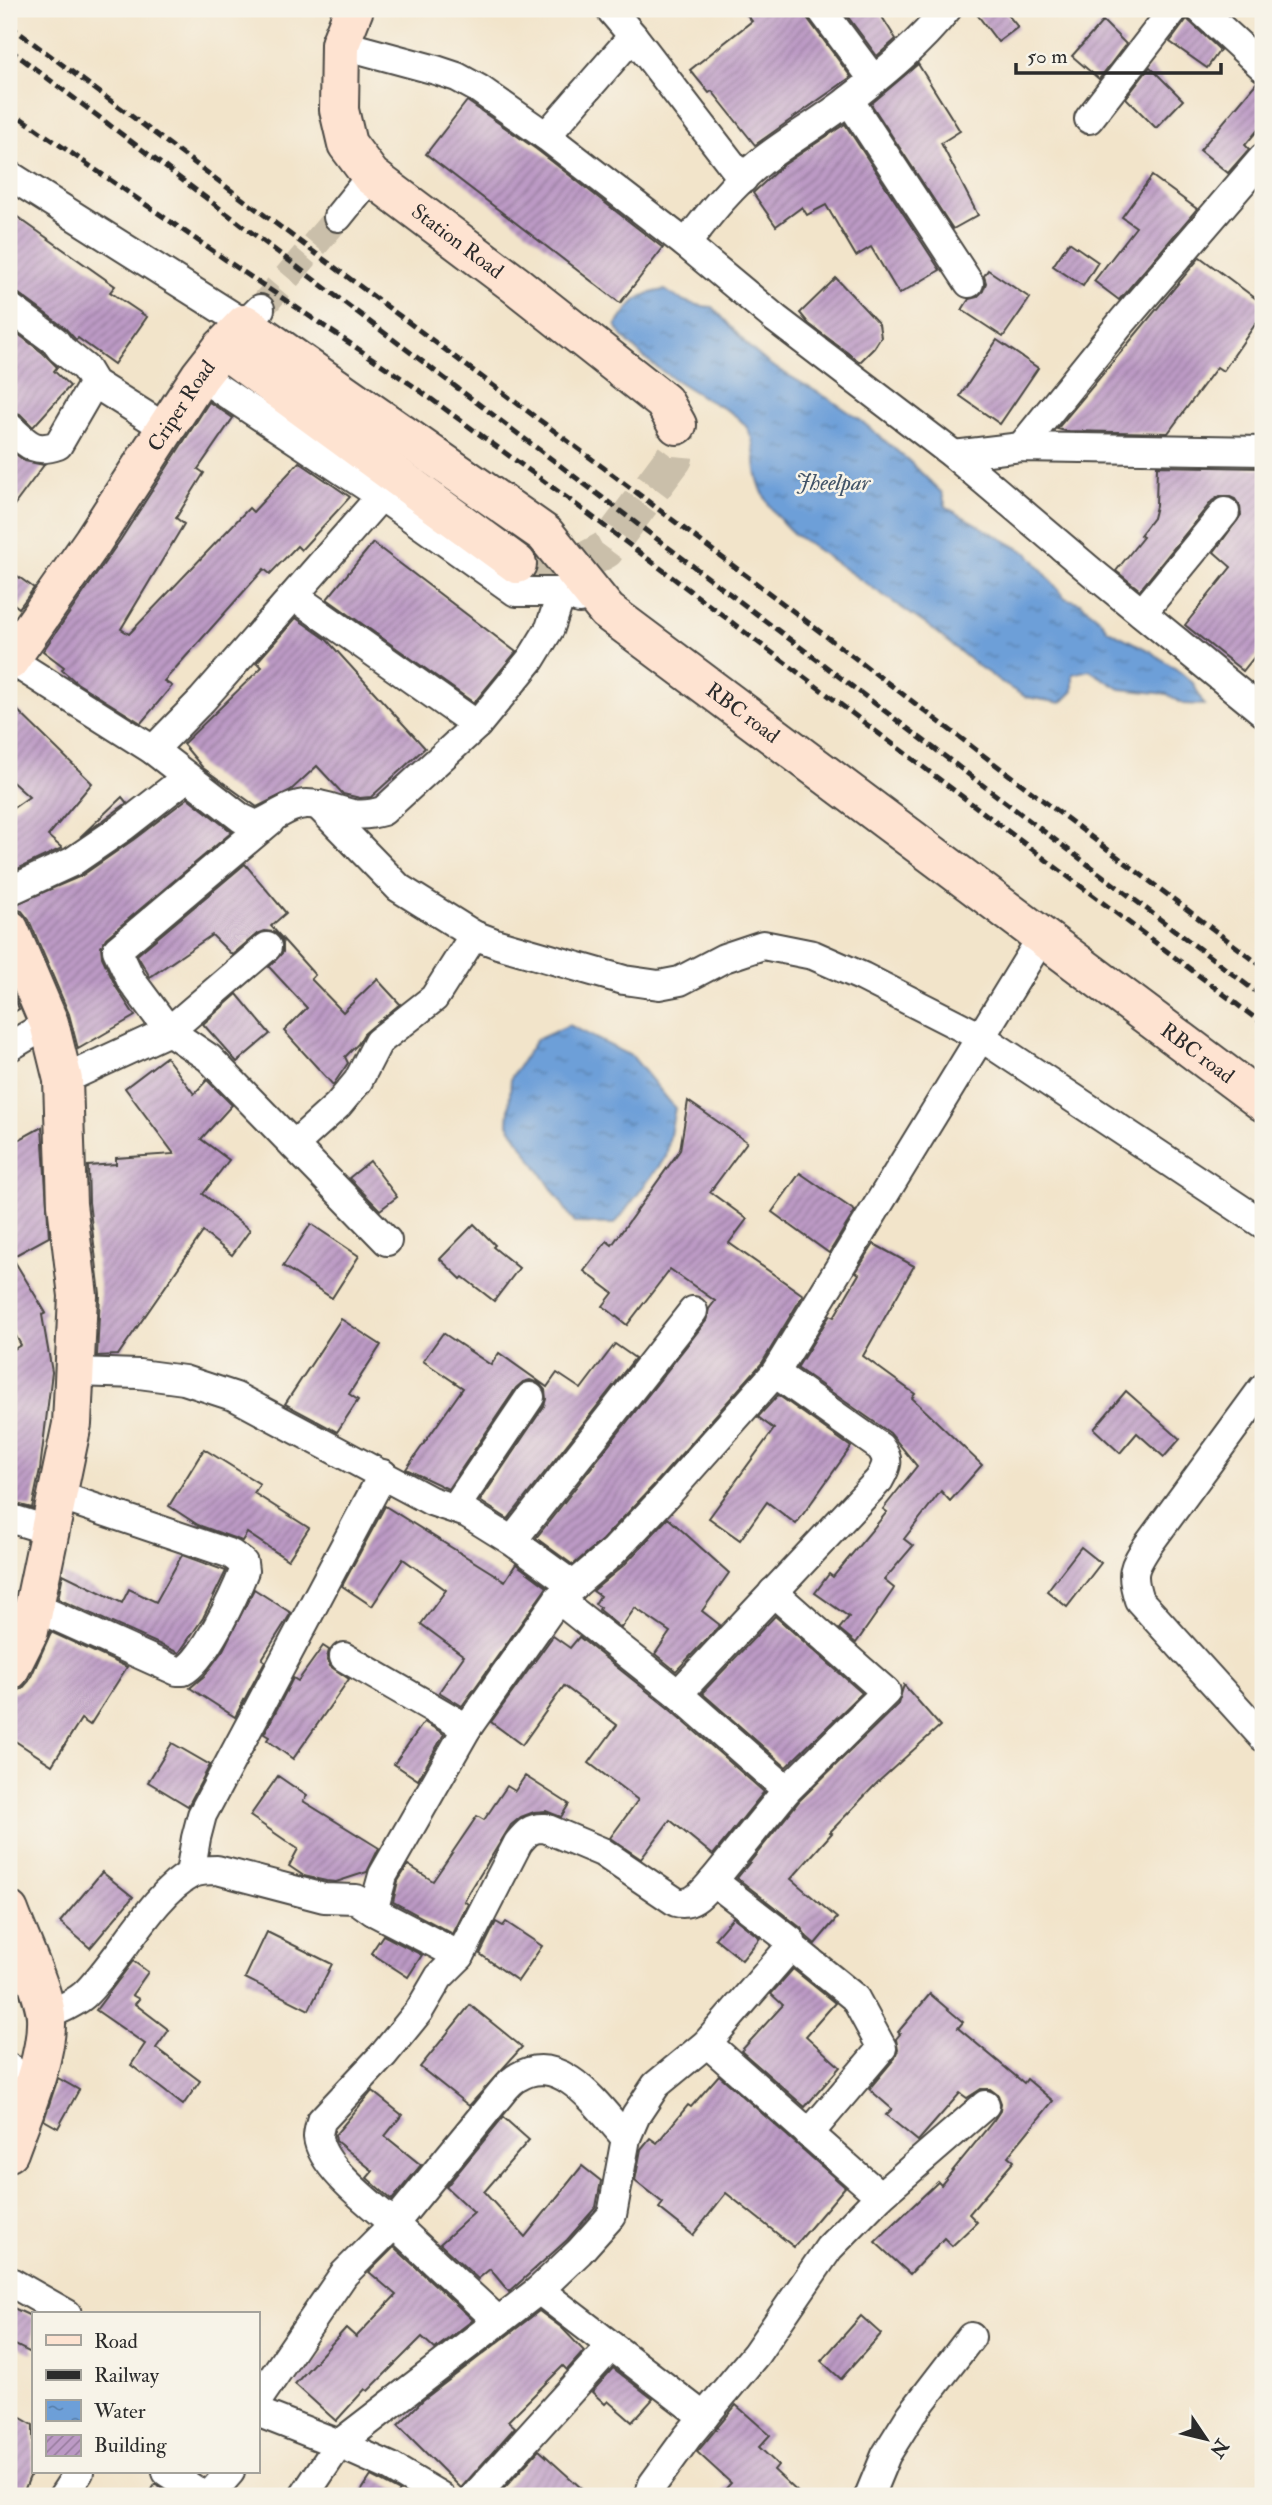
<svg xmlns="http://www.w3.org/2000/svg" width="1272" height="2505" viewBox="0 0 1272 2505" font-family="'IM FELL Double Pica',serif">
	<defs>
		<pattern id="water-ripples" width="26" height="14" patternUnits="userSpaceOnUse" patternTransform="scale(1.75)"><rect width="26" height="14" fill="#6d9fd8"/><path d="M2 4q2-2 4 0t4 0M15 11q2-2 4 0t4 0" fill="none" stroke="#5a82af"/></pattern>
		<pattern id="building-hatch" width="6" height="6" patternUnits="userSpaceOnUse" patternTransform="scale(1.75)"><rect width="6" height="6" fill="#bc9ac5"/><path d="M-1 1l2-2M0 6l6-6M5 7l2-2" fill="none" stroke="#997ea0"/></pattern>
	</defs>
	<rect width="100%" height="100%" fill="#f7f3e8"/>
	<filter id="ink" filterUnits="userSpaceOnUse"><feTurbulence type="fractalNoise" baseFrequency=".0143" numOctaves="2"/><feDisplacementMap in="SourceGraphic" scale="14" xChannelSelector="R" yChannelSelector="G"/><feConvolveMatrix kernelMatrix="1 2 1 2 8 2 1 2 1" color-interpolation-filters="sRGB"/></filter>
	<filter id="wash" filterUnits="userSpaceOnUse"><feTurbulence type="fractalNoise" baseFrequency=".00686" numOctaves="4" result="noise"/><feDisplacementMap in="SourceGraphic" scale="28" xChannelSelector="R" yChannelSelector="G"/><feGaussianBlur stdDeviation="1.57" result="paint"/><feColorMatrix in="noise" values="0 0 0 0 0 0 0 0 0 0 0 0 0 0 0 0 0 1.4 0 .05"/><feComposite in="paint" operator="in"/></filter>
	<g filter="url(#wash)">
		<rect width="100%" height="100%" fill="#f2e4ca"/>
		<!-- water -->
		<g fill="url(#water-ripples)" stroke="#4c6582" stroke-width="2">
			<path d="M665,290c16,11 28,16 48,17l36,40 20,17 62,36 28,19 50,42 33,32 4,14 83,47 36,44 15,5 18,14 10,13 42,21 29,20 14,12 11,22 -21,-1 -16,-10 -47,-5 -31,-19 -16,4v17l-12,12 -35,-6 -16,-9 -35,-24 -44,-36 -137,-94c-19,-17 -34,-39 -38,-64 -2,-14 -1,-30 -9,-42 -10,-15 -25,-20 -39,-28 -30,-18 -75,-44 -92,-74 16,-23 19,-32 49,-36z"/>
			<polygon points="569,1025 633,1057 675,1108 666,1157 615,1224 575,1223 508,1124 511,1078 536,1040"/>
		</g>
		<g id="blocks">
			<!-- building -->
			<g fill="url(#building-hatch)">
				<polygon points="742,9 805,9 808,19 851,77 755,145 712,91 709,93 690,70 752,21"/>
				<polygon points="842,9 877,9 896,39 877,56"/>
				<polygon points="973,9 1003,9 1018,27 998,42"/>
				<polygon points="1187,19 1220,50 1207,68 1170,42"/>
				<polygon points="1103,21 1126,44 1099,79 1072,56"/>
				<polygon points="918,64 960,131 941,143 978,215 953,229 871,104"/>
				<polygon points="1150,67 1183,100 1156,128 1126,98"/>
				<polygon points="1257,82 1263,83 1263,124 1245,145 1249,149 1228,173 1200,150"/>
				<polygon points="467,101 536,149 663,248 620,303 426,154"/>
				<polygon points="845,124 940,270 899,294 871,247 856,256 826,205 807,215 802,207 776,226 753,193 782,166"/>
				<polygon points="1152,176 1197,209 1119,300 1094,281 1136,227 1122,217"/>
				<polygon points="9,211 115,286 110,292 147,317 114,364 78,338 76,340 65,328 19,294 9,291"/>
				<polygon points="1069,242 1098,262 1083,286 1053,266"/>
				<polygon points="1200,257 1263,304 1263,313 1223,371 1217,367 1168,433 1066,431 1057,429"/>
				<polygon points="988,270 1030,298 1003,337 962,310 969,299 977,297 983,291 986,283 984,276"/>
				<polygon points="836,278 879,324 881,337 874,348 860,362 809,324 800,313"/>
				<polygon points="9,327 43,353 57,367 54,371 70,386 33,427 20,414 9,411"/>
				<polygon points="997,340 1038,368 1000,424 960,396"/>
				<polygon points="209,402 233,418 198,469 204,473 176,518 184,524 121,629 129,634 249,508 253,512 299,462 350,497 301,550 297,546 270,574 264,569 164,681 172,686 141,723 77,683 62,670 64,667 43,651 121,539"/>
				<polygon points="9,449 25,461 44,465 9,512"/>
				<polygon points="1157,466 1263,468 1263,646 1243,671 1185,625 1231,567 1214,552 1241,515 1240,506 1235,499 1228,496 1220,496 1212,501 1140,590 1116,571 1143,537 1140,535 1153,518 1156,506"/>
				<polygon points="373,543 516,652 474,703 327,599"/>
				<polygon points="9,570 34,588 19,608 9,600"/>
				<polygon points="296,618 326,639 425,748 371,797 360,798 343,794 317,766 291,790 257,807 203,768 183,744 262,667 257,662"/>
				<polygon points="9,702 92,783 48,836 62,848 9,873 9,811 29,797 9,779"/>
				<polygon points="122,797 127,803 80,837"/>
				<polygon points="188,798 232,832 106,938 101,947 102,957 116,987 135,1016 78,1049 69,1014 29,920 22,911 9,907 81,876 133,840"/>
				<polygon points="245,864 286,913 271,926 315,975 311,979 343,1012 377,979 400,1004 364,1034 358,1044 345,1057 348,1063 333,1085 284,1031 307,1008 269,967 283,952 283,943 280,937 273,932 265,931 257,934 232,955 212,935 150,977 137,955"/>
				<polygon points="9,984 19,1009 9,1015"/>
				<polygon points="237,994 270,1034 237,1062 203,1024"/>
				<polygon points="166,1057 194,1094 207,1080 232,1105 201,1139 229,1160 203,1194 250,1230 232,1255 203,1232 118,1355 97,1356 100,1294 89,1202 88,1166 116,1164 116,1158 174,1154 125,1088"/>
				<polygon points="688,1101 747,1142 710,1192 747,1219 729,1243 803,1295 762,1363 653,1486 602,1540 573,1565 536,1538 706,1321 709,1309 715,1301 670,1269 627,1325 603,1306 613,1293 584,1271 607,1241 612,1245 680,1150"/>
				<polygon points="42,1127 49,1237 12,1257 46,1313 42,1315 52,1372 40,1469 32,1508 9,1502 9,1352 21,1345 9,1324 9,1145"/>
				<polygon points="370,1161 397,1197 380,1210 349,1178"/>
				<polygon points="800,1173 855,1211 829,1253 772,1212"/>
				<polygon points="311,1224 359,1256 332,1298 283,1266"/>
				<polygon points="474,1224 495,1245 493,1247 519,1268 494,1301 463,1277 461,1279 440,1259"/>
				<polygon points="874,1244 914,1266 863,1356 915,1394 912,1398 982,1465 950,1501 941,1491 904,1539 913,1546 884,1580 894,1588 893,1590 856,1643 839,1629 849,1617 815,1593 829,1574 833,1577 887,1512 883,1509 917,1466 890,1433 797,1368 830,1315 834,1317 859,1274 856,1272"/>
				<polygon points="341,1319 381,1345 349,1394 358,1400 337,1432 285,1404"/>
				<polygon points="443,1333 491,1365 499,1353 547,1387 557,1373 581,1389 615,1344 635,1358 508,1519 480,1501 544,1406 546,1399 545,1390 539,1383 530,1380 523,1382 516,1388 448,1489 406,1469 463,1388 423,1361"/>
				<polygon points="1126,1391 1180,1439 1164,1457 1137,1433 1120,1453 1094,1429"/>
				<polygon points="778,1395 851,1447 796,1524 767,1502 740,1540 709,1518 774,1429 758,1417"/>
				<polygon points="204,1449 260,1484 254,1493 309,1528 288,1560 247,1533 242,1541 198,1525 169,1506"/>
				<polygon points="385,1506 505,1581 516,1564 547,1587 462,1706 439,1692 464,1656 421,1624 446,1590 403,1559 372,1606 342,1586"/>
				<polygon points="668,1518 729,1573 702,1611 720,1625 676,1671 655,1654 670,1632 635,1608 621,1628 599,1610 600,1607 595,1604 600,1596 593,1591 625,1564"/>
				<polygon points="1081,1547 1101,1563 1067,1607 1047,1591"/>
				<polygon points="182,1555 226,1571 203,1618 179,1653 58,1599 63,1574 122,1603 129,1589 156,1602"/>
				<polygon points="254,1589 291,1613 262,1659 265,1661 235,1717 190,1688 204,1676 223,1650"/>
				<polygon points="775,1616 862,1693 786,1767 702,1693"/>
				<polygon points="51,1632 127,1667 90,1725 81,1719 52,1765 9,1737 9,1696 11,1693 22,1689 29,1681"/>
				<polygon points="553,1636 570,1648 579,1637 667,1707 764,1792 713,1855 670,1820 641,1859 610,1838 638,1800 589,1763 617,1725 564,1686 522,1745 491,1722"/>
				<polygon points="323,1646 329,1650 327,1658 330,1666 349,1679 293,1759 267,1740 269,1737 264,1734 293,1678 298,1681"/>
				<polygon points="904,1685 940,1726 878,1782 830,1832 832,1833 791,1879 837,1918 815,1944 807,1937 801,1928 737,1878 799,1801 898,1704"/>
				<polygon points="424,1722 444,1734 418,1780 394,1764"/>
				<polygon points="172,1743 210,1765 188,1806 148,1782"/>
				<polygon points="278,1776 307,1796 303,1801 379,1848 367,1872 336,1882 326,1881 304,1876 289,1866 298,1849 250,1816"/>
				<polygon points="525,1776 569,1804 561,1817 546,1811 534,1812 521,1817 511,1825 464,1901 468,1904 453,1934 393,1902 398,1881 408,1865 433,1881 477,1816 484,1820 507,1786 515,1791"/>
				<polygon points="102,1872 133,1897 90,1948 60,1922"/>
				<polygon points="733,1917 760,1938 742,1960 715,1938"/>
				<polygon points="496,1922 503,1926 506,1922 542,1946 518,1981 480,1954"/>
				<polygon points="267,1932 332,1964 309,2010 245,1978"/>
				<polygon points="383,1935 422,1955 408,1977 371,1953"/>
				<polygon points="133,1961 148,1972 132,1995 139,1999 135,2004 169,2030 156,2048 200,2081 183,2105 131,2065 145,2044 96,2010"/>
				<polygon points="793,1969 835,2003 806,2036 840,2067 805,2107 741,2051 783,2005 771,1994"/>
				<polygon points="930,1994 963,2022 958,2028 1024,2083 1027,2079 1053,2101 1008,2156 1014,2161 969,2214 977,2222 952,2246 944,2238 910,2274 875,2242 938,2182 941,2185 994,2120 1000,2111 1001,2103 998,2095 990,2089 981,2089 967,2098 960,2093 918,2141 886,2115 892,2109 869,2089 895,2058 898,2050 896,2039 900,2034 898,2032"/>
				<polygon points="470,2005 522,2047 469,2106 420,2067"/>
				<polygon points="719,2075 845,2187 794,2247 726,2193 693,2235 659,2208 663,2203 635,2181 641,2149 650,2138 657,2143 688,2105 691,2107"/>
				<polygon points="58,2078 79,2090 58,2128 44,2120"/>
				<polygon points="372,2091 402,2115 385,2136 421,2165 392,2200 367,2178 373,2171 336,2141 335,2135"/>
				<polygon points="503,2117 529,2140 484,2192 525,2237 582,2166 601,2181 596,2207 567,2240 509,2292 490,2269 478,2279 440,2244 474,2213 446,2187"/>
				<polygon points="394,2247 473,2320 435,2349 422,2337 368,2391 365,2389 336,2421 295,2384 346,2328 356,2337 396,2295 369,2272"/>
				<polygon points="9,2306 33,2317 33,2354 9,2342"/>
				<polygon points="539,2311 562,2328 584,2351 567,2370 563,2366 508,2421 515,2427 461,2488 398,2425 423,2400"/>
				<polygon points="861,2316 881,2334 841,2379 821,2361"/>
				<polygon points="613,2368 653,2399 632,2422 608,2401 605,2404 592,2392"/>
				<polygon points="736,2405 770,2435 759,2447 778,2465 774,2470 802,2496 719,2496 731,2483 697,2452"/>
				<polygon points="9,2411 33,2425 33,2469 22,2496 9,2496"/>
				<polygon points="539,2450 590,2496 497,2496"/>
				<polygon points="371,2476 383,2482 400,2491 396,2496 358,2496"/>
				<polygon points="156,2483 158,2486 174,2496 148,2496"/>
			</g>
		</g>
	</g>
	<g filter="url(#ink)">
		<use href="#blocks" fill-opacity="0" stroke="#494743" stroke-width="2"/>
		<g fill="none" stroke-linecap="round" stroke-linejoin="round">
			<!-- street-tunnel -->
			<polyline stroke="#cabfaa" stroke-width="28" stroke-dasharray="28 14" stroke-linecap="butt" points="260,309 338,217"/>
			<!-- secondary-tunnel -->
			<polyline stroke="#cabfaa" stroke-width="38" stroke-dasharray="38 19" stroke-linecap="butt" points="517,564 550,567 578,565 605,550 674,458 677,425"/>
			<!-- street casing -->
			<g stroke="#494743" stroke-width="32">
				<g id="street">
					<polyline points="610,9 633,36 743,179"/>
					<polyline points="821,9 873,79"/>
					<polyline points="1200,9 1263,67"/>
					<path d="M340,44l96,26 21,7 22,12 67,47 140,108c23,-30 46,-59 76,-83 28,-22 59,-39 87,-61 36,-28 70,-56 98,-91"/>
					<polyline points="849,100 969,283"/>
					<polyline points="1089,119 1174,9"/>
					<polyline points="546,136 633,36"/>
					<polyline points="9,175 245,324 260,309"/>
					<polyline points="338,217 371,176"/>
					<polyline points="686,244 776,319 954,455 1093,573 1263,712"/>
					<polyline points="9,307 55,341 61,349 85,368 94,383 167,429"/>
					<polyline points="200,376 381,496 516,592 562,592 579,599"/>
					<path d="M9,427c18,16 24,27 49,18l36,-62"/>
					<polyline points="1021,447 1122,322 1263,158"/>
					<polyline points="954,455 1021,447 1263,451"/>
					<polyline points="294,596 477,725"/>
					<polyline points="1142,613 1225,512"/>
					<polyline points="9,659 153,750 202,700 381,496"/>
					<path d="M153,750l88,68 15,7c17,-5 32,-21 51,-21 31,0 39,18 76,7l94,-86 54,-66 19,-31 12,-36"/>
					<polyline points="318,805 399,888 474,935 498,944 624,980 659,985 680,981 724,958 763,945 813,955 863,977 981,1037 1263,1224"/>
					<polyline points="9,891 72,862 123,827 187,777"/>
					<polyline points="267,947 169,1031 131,980 117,950 270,821"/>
					<polyline points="9,1047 49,1023"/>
					<polyline points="63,1080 169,1031 209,1058 387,1241"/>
					<polyline points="294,1145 338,1105 358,1081 378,1042 434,998 474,935"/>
					<polyline points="75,1372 139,1374 184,1380 236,1397 431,1501 467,1513 512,1541 574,1586"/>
					<path d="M1263,1388l-115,157c-15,23 -18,28 -9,55l124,137"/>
					<polyline points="455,1508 530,1397"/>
					<polyline points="9,1518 51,1531"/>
					<polyline points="512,1541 693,1311"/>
					<polyline points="773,1592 886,1692 787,1790"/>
					<path d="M35,1607l142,64h6c21,-10 52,-77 61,-100l-1,-8 -12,-9 -172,-58"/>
					<polyline points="344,1657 467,1728"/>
					<path d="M678,1694l201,-214c8,-14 11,-20 1,-33l-105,-74"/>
					<polyline points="190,1874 196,1838 202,1815 383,1474"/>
					<polyline points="791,1946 855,1998 882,2048 809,2134"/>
					<path d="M460,1956l58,-113c8,-10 13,-16 27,-15l57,24 74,50c17,5 27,-10 37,-21"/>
					<path d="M46,2016c12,-6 28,-12 38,-21 34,-32 69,-102 107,-121 8,-4 17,-4 26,-4l107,28 32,1 17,12 10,-36 84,-147 91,-129 55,-47 52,-55 110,-124 267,-436"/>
					<polyline points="9,2068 34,2083"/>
					<polyline points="880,2196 985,2105"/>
					<polyline points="9,2281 67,2314"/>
					<polyline points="539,2290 704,2417"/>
					<path d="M498,2321l-104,-97 108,-132c4,-5 10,-12 16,-15 44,-27 82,33 108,61"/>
					<path d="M257,2401l87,-127 50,-50c-22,-19 -73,-57 -76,-87 0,-5 2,-11 3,-16l63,-67 35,-43 20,-34 21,-21 -87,-45"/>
					<polyline points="257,2412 339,2444 539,2290 579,2252 612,2215 626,2138 636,2115 656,2085 707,2043 791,1946 791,1941 713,1881 787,1790 678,1694 558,1599"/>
					<polyline points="167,2472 204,2496"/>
					<polyline points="63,2496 79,2472"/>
					<polyline points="209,2496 230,2472"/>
					<polyline points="304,2496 339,2444 391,2467 440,2496"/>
					<polyline points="475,2496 611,2346"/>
					<polyline points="649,2496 653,2484 688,2436 756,2354 829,2248 880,2196 707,2043"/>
					<polyline points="869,2496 886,2455 911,2415 971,2337"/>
				</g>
			</g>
			<!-- secondary casing -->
			<g stroke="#494743" stroke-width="42">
				<g id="secondary">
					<path id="s1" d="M354,9l-14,35 -1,66 8,34 24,32 145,109 148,117 13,23"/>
					<path id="s2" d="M222,348l23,-24 300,210 62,77 656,491"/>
					<path id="s3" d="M9,661l84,-120 107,-165 22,-28 295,216"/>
					<polyline points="9,929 49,1023 63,1080 67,1204 78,1296 72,1424 29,1631 9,1671"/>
					<path d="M9,1911c9,25 36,82 37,106 2,41 -23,96 -37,135"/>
				</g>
			</g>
			<!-- street -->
			<use href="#street" stroke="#fff" stroke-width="28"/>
			<!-- secondary -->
			<use href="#secondary" stroke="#fee3d1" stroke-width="38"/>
			<!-- rail -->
			<g stroke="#2b2b2b" stroke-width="5" stroke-dasharray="10 5" stroke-linecap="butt">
				<polyline points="9,25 604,468 1263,967"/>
				<polyline points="9,49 1263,997"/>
				<polyline points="9,110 239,269 412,385 578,506 1263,1024"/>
			</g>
		</g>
	</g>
	<g text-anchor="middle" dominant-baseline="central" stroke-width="5" stroke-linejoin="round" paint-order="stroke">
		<!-- street labels -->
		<g font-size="21" fill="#2b2b2b" stroke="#f7f3e8">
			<text stroke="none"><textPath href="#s1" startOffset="287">Station Road</textPath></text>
			<text stroke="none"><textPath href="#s3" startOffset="308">Criper Road</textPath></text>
			<text stroke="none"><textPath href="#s2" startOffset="668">RBC road</textPath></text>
			<text stroke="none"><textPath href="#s2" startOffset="1236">RBC road</textPath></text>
		</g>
		<!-- water labels -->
		<g font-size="23" font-style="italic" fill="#425468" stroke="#f7f3e8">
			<text x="833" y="482">Jheelpar</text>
		</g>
	</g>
	<!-- margin -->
	<rect width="1272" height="2505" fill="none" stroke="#f7f3e8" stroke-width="35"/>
	<!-- legend -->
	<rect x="32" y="2312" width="228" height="161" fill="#f7f3e8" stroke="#a5a39c" stroke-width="2"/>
	<rect x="46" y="2335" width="35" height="10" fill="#fee3d1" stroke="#a5a39c" stroke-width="2"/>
	<text x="94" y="2348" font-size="21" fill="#2b2b2b">Road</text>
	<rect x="46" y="2370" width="35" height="10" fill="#2b2b2b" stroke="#a5a39c" stroke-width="2"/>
	<text x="94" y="2382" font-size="21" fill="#2b2b2b">Railway</text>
	<rect x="46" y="2400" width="35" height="21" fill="url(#water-ripples)" stroke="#a5a39c" stroke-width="2"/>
	<text x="94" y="2418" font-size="21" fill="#2b2b2b">Water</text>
	<rect x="46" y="2435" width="35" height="21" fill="url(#building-hatch)" stroke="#a5a39c" stroke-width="2"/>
	<text x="94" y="2452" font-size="21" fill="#2b2b2b">Building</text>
	<!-- north arrow -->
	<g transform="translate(1206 2439) rotate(125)" stroke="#f7f3e8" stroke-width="5" paint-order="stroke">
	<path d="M0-5L12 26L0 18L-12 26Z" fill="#2b2b2b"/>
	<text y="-10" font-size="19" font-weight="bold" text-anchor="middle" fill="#2b2b2b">N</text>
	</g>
	<!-- scale -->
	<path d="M1016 63v10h205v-10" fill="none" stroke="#2b2b2b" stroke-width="3.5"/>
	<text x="1027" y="63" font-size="21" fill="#2b2b2b" stroke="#f7f3e8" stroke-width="5" paint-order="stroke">50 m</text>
</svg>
